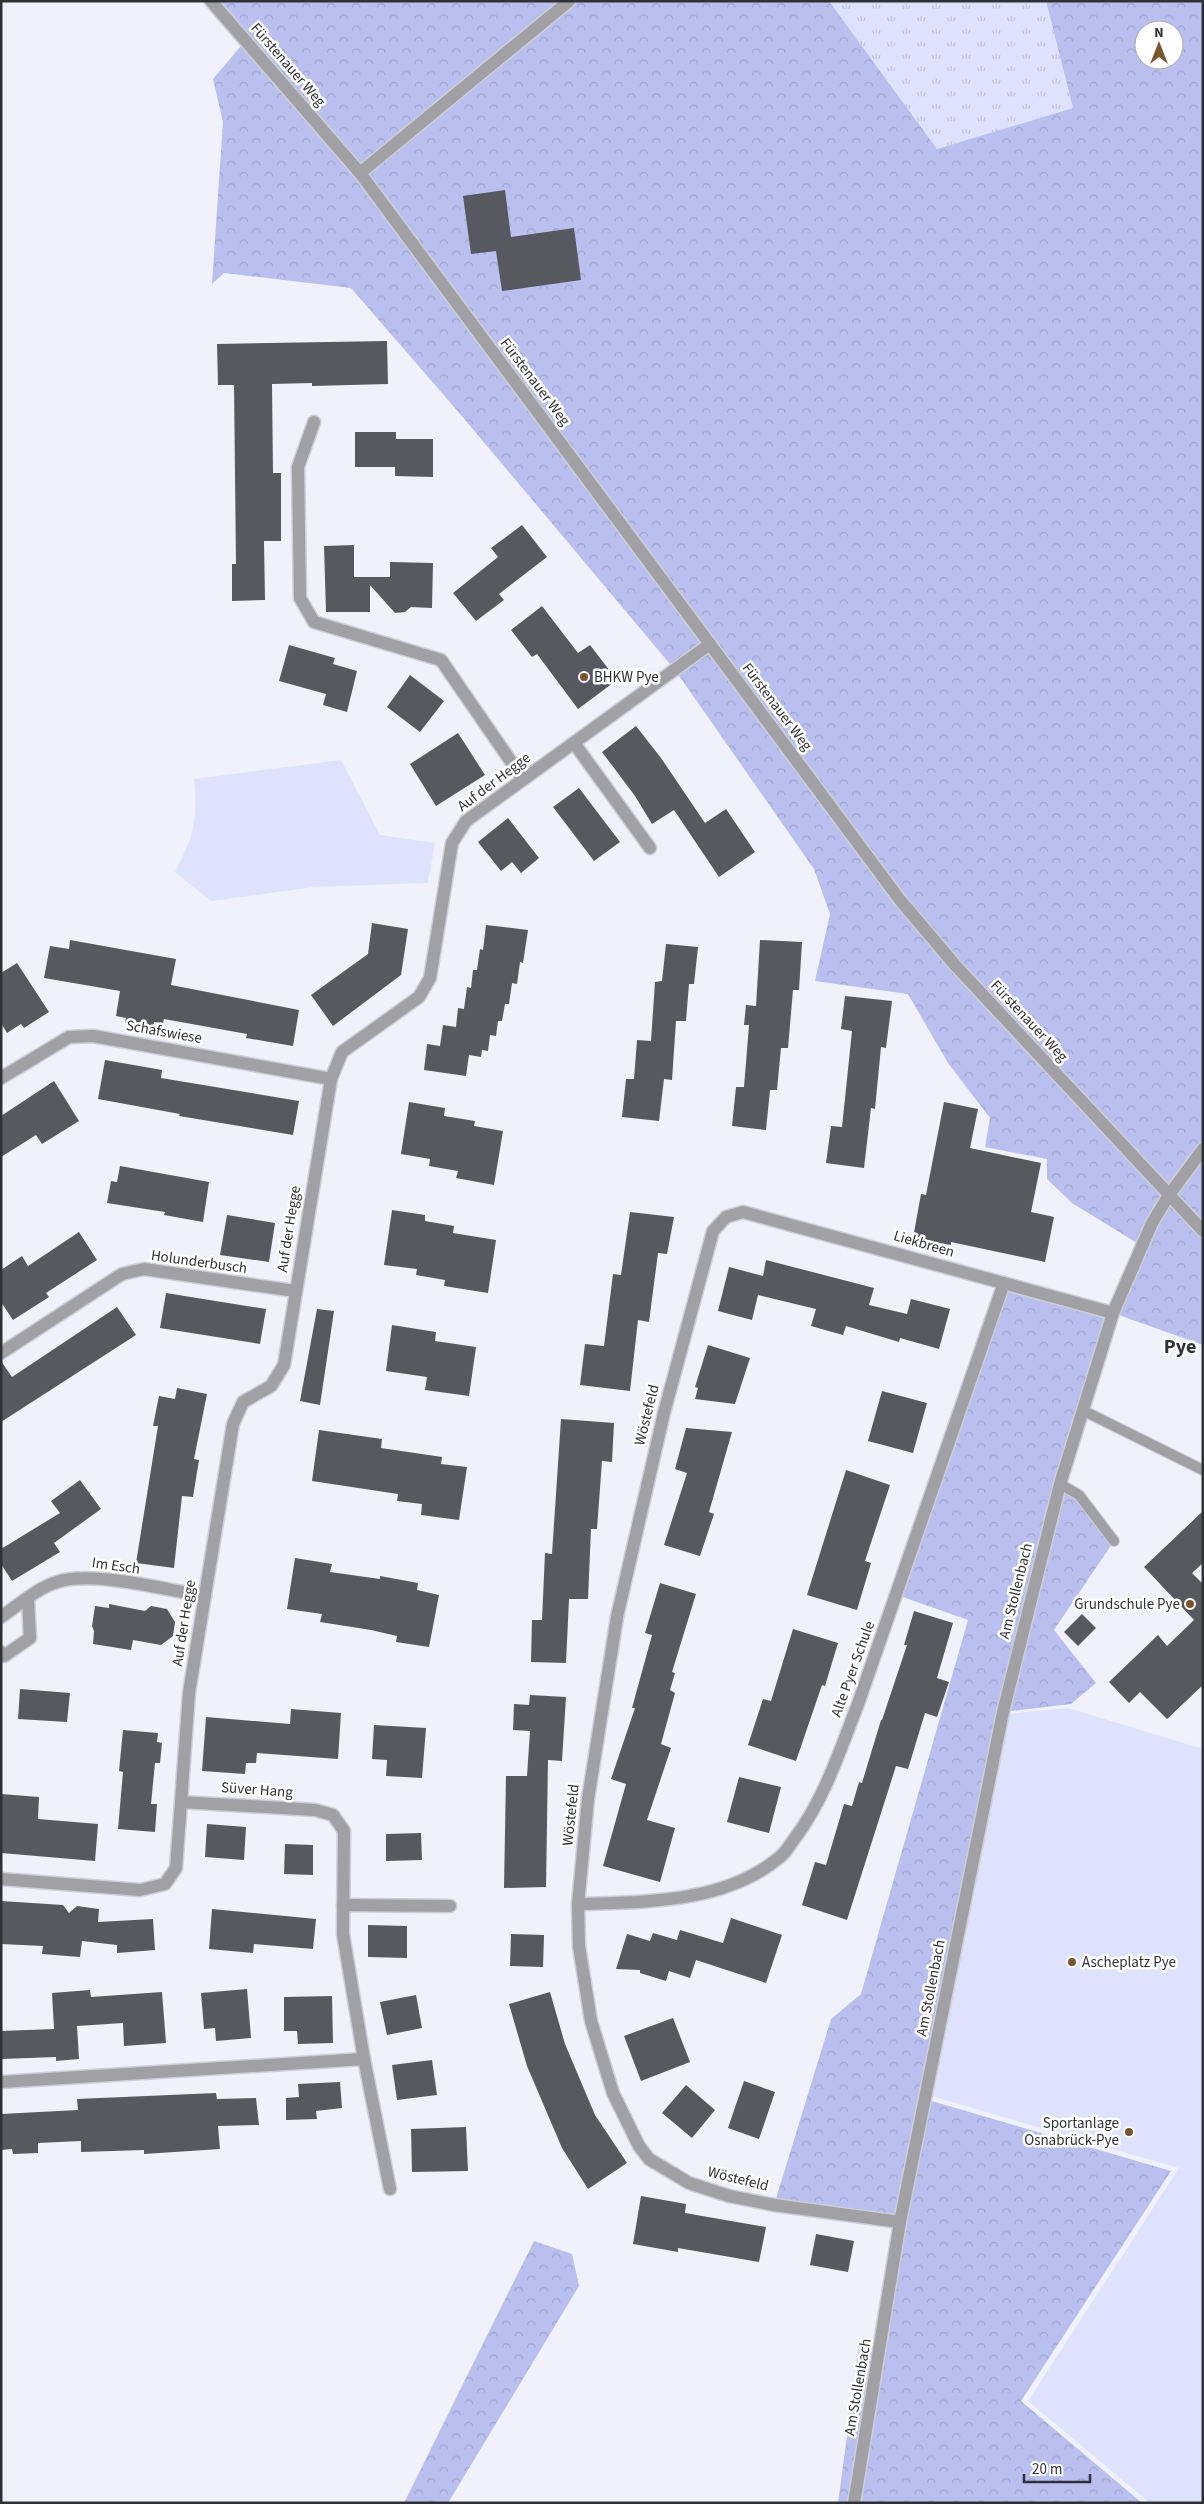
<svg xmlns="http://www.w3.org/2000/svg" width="1204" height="2504" viewBox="0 0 1204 2504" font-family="'Source Sans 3',sans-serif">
	<defs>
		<pattern id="grass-tufts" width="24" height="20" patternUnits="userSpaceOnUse" patternTransform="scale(1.25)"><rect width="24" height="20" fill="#dee2fc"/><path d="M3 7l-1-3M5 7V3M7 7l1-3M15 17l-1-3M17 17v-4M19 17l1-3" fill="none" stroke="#bfc2d9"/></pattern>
		<pattern id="forest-crowns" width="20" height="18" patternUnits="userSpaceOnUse" patternTransform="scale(1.25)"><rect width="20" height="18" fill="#b9c0ef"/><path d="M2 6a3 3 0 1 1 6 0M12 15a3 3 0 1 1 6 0" fill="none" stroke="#9fa5ce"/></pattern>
	</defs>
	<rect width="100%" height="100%" fill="#f0f1fa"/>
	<!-- grass -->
	<polygon fill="url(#grass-tufts)" points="829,1 1046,1 1073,108 937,149"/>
	<!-- forest -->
	<g fill="url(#forest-crowns)" fill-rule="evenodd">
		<path d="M211,1h618l108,148 136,-41 -27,-107h157v1344l-90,-32 -53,170 19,12 35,46 -60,89 42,53 -25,21 -68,8 -78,387 246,72 -150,230 121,102h-304l21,-156 22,1 19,-125 -126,-18 57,-186 30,-25 107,-374 -71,-25 107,-312 108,30 30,-67 -70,-43 -25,-24v-20l-62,-12 5,-29 -42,-55 -40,-69 -93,-13 15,-67 -16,-45 -139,-199 -214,-255 -110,-127 -127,-15 -12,11 11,-162 -10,-43 33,-39zM1144,30h30v30h-30z"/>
		<polygon points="534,2241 572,2254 579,2286 448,2503 404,2503"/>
	</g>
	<!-- park -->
	<g fill="#dee2fc">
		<path d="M341,760l39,75 55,8 -7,39 -2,1 -112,4 -103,14 -36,-29c19,-37 23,-52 19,-93z"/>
		<polygon points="1068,1708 1203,1749 1203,2503 1150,2503 1028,2401 1179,2168 931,2096 1007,1714"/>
	</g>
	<!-- building -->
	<g fill="#585960">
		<polygon points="505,190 511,237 574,228 581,280 502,291 496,251 471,254 463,196"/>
		<polygon points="387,341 388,384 312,386 312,383 272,384 273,473 281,473 281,541 264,541 265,600 232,601 232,564 236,564 234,385 218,385 217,344"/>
		<polygon points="355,432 396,432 396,439 433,439 433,477 395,476 395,467 355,467"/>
		<polygon points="522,525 547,557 499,594 504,600 476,621 453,593 498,557 491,548"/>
		<polygon points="354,545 354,577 390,577 390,562 433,563 432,608 411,607 405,612 395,613 370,585 370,612 326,612 324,546"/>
		<polygon points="542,606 578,653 590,645 617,680 578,709 537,654 532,657 511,630"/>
		<polygon points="289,645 335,658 333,664 357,671 347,712 323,705 326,694 279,681"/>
		<polygon points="410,675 444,701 420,732 387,707"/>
		<polygon points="636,726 661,758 705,823 726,809 755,852 719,877 674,810 652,824 635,796 602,752"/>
		<polygon points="458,733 485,775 436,806 410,764"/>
		<polygon points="579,788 620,842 594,861 553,807"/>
		<polygon points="508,818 539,858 521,873 512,862 501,871 478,842"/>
		<polygon points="372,923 408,929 401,975 333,1026 311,995 368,954"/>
		<polygon points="486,925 528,930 523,963 520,962 517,984 512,983 509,1004 505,1004 502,1021 498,1021 496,1036 490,1035 488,1051 482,1050 481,1057 469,1055 466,1076 424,1070 427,1044 440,1046 443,1025 456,1027 458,1008 464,1009 467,987 471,988 473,970 477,970 480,949 483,950"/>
		<polygon points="70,940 176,959 171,985 299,1010 293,1046 246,1038 247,1034 164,1019 163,1023 154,1022 153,1028 125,1023 126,1018 116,1016 120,991 44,978 50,946 69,949"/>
		<polygon points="760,940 802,942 799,990 793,990 788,1048 781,1048 777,1090 770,1090 766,1130 732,1126 736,1087 744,1087 749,1025 744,1025 746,1005 756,1006"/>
		<polygon points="666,944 698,947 694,984 689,984 686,1021 676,1021 672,1080 664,1079 659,1121 622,1117 626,1079 634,1079 637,1040 651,1041 655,982 662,981"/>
		<polygon points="17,963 49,1012 24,1028 21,1024 7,1033 1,1023 1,973"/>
		<polygon points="845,996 892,1001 886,1048 881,1047 875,1109 871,1108 864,1168 826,1163 831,1126 842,1127 852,1031 841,1029"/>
		<polygon points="105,1060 162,1070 161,1078 299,1101 293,1135 179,1116 180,1114 98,1099"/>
		<polygon points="54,1081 79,1121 42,1144 36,1135 1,1157 1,1116"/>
		<polygon points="409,1102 445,1108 444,1116 475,1121 474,1126 503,1131 494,1185 456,1178 458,1171 429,1166 430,1159 401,1154"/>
		<polygon points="944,1102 978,1109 970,1148 1041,1163 1031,1212 1054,1217 1045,1262 951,1242 951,1245 913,1238 921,1194 926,1195"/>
		<polygon points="120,1166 209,1182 203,1222 164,1215 165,1212 107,1203 111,1181 117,1182"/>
		<polygon points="392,1210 425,1215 425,1221 454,1226 453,1233 496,1240 488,1293 444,1286 445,1280 416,1275 417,1269 384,1265"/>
		<polygon points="630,1212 674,1217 667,1254 658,1253 649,1322 638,1320 630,1391 580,1385 585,1344 604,1346 613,1274 621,1275"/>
		<polygon points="227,1215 275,1223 269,1262 220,1255"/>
		<polygon points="79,1232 97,1260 46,1293 49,1297 13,1320 1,1302 1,1270 22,1256 28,1266"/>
		<polygon points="766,1260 874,1288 869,1305 907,1314 911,1299 950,1309 939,1349 900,1338 899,1342 846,1326 843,1335 811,1326 816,1309 758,1295 752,1320 718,1311 729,1267 763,1276"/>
		<polygon points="166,1293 266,1309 260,1344 160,1328"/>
		<polygon points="117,1307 136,1335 1,1422 1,1361 12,1377"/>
		<polygon points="317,1309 334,1311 320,1405 300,1401"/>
		<polygon points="392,1325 436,1332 435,1341 476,1347 469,1396 425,1390 427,1377 386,1371"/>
		<polygon points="708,1345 750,1358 735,1404 695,1399 698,1388 695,1387"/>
		<polygon points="177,1388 207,1394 194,1459 199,1460 193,1497 182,1496 174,1568 136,1563 158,1426 153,1426 159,1396 175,1399"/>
		<polygon points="882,1391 927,1403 913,1453 868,1441"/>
		<polygon points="561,1419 614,1423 612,1462 602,1461 597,1529 591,1529 588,1599 569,1599 566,1663 531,1662 532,1620 542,1620 545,1553 552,1554"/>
		<polygon points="686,1428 732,1432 709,1512 714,1514 700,1556 664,1545 687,1473 675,1469"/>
		<polygon points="319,1430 382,1439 381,1448 442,1457 441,1464 467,1467 459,1520 421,1515 422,1504 397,1501 398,1494 312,1481"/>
		<polygon points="846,1470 890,1485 865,1561 871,1563 857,1610 807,1595"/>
		<polygon points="80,1480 101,1509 54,1543 60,1552 12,1581 1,1564 1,1549 60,1513 51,1501"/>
		<polygon points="1203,1511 1203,1563 1192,1573 1203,1584 1203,1685 1167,1719 1140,1692 1129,1703 1109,1682 1158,1635 1167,1646 1194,1620 1144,1567"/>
		<polygon points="295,1558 332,1564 330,1572 380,1579 380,1576 418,1583 417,1590 439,1595 429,1647 396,1642 397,1636 371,1630 320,1622 322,1614 287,1609"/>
		<polygon points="660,1583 696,1594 672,1672 675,1673 670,1690 675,1693 661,1744 671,1748 647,1820 675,1828 660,1882 603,1866 626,1784 611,1779 635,1708 632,1708 652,1635 645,1633"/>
		<polygon points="109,1604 145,1611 151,1606 167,1609 175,1622 173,1636 161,1645 133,1640 131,1650 93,1644 94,1631 92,1626 95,1606 109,1608"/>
		<polygon points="914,1611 953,1623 937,1678 949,1682 937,1717 925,1713 908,1769 896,1766 847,1920 802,1905 815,1862 826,1865 844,1804 852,1806 859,1782 862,1783 881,1720 882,1720 907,1645 904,1645"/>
		<polygon points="1082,1614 1096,1628 1078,1646 1064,1632"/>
		<polygon points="793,1629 838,1643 825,1686 822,1685 796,1761 748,1745 763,1699 771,1701"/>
		<polygon points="20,1689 70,1693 67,1722 18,1719"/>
		<polygon points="530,1695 566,1697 562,1761 548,1760 546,1887 504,1888 506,1776 527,1776 530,1731 513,1730 514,1704 529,1705"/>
		<polygon points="291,1709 341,1713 338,1759 257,1753 256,1763 246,1763 245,1774 202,1771 206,1717 290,1724"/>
		<polygon points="374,1725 426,1728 422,1778 386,1776 387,1760 372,1759"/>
		<polygon points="123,1730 158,1733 157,1742 162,1743 160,1763 155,1763 151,1804 157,1804 155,1832 118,1829 123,1772 119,1771"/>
		<polygon points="739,1777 781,1787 769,1833 727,1822"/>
		<polygon points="1,1794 39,1797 38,1819 98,1824 95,1861 1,1853"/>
		<polygon points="207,1824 246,1827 244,1860 205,1857"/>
		<polygon points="421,1833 422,1860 386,1861 386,1834"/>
		<polygon points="285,1844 313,1845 313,1875 284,1874"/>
		<polygon points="1,1901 63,1905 69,1913 77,1906 99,1909 98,1922 153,1919 155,1950 117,1953 117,1945 82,1941 80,1957 42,1954 43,1946 1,1944"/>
		<polygon points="212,1909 316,1919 313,1949 254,1944 253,1953 209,1949"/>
		<polygon points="731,1918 782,1935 766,1983 696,1960 690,1978 669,1971 666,1981 640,1973 640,1970 616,1969 627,1934 650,1941 653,1933 677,1940 680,1930 723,1943"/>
		<polygon points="368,1925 407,1926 407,1958 368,1957"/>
		<polygon points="511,1934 544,1935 543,1967 510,1966"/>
		<polygon points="247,1989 251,2038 216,2041 215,2028 204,2029 201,1993"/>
		<polygon points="90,1990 91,1997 162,1992 166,2043 124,2046 123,2023 77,2026 79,2059 56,2061 56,2057 2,2059 1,2031 54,2029 52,1993"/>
		<polygon points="550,1992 565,2044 595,2115 627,2163 588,2189 562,2148 527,2066 509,2004"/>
		<polygon points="416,1995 422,2028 387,2035 380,2002"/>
		<polygon points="332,1996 333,2043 298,2044 297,2031 284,2031 284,1997"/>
		<polygon points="673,2018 690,2062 641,2081 624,2036"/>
		<polygon points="432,2060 437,2095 397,2100 392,2065"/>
		<polygon points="744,2081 775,2092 759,2139 728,2128"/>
		<polygon points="340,2082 342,2108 316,2111 317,2119 286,2120 286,2098 299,2097 298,2084"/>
		<polygon points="686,2085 715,2110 692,2138 662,2113"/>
		<polygon points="216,2093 217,2099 256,2098 259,2125 218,2126 220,2149 144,2154 144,2150 81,2152 81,2141 38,2143 38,2153 13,2154 12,2149 1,2150 1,2114 78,2110 77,2099"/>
		<polygon points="466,2127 468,2171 412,2172 411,2129"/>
		<polygon points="641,2196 686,2204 685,2213 766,2227 759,2262 678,2248 678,2252 633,2244"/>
		<polygon points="816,2234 854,2241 848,2272 810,2265"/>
	</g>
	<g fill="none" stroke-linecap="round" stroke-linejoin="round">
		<!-- service casing -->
		<g stroke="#cdced6" stroke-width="12">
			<g id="service">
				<polyline points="1084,1411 1203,1470"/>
				<polyline points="1060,1484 1079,1495 1114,1541"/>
			</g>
		</g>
		<!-- minor casing -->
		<g stroke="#cdced6" stroke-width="15">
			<g id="minor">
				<polyline points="360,173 569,1"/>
				<polyline points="314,422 298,467 300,598 314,622 441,660 523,779"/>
				<polyline points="574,743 650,848"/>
				<polyline points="1,1078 69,1037 93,1036 331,1079"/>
				<polyline points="1,1353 122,1274 144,1269 295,1291"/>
				<path d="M1,1617c16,-11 38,-30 56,-35 35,-12 109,8 148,14"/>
				<polyline points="1,1652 4,1656 30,1638 28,1599"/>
				<polyline points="181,1802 189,1693 233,1424 243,1402 271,1386 284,1365 331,1079 342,1052 419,997 430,978 452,843 466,821 710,644"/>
				<polyline points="1,1879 140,1890 165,1884 176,1868 181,1802 315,1810 333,1815 344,1831 343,1934 364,2059 390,2189"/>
				<path d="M578,1904c68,-2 149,-1 203,-48 6,-5 10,-13 14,-18 30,-40 45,-88 63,-134l146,-421"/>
				<polyline points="343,1905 450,1906"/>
				<polyline points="1,2082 364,2059"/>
				<polyline points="900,2222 774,2205 729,2196 689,2183 649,2159 639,2146 613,2093 591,2021 579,1946 578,1904 588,1799 617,1617 664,1413 713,1231 726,1217 743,1212 1113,1313"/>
				<polyline points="854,2503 900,2222 1003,1712 1060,1484 1113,1313 1152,1223 1169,1195 1203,1149"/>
			</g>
		</g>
		<!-- tertiary casing -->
		<g stroke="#cdced6" stroke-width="15">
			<polyline id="tertiary" points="211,1 360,173 900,900 955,965 1203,1231"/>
		</g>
		<!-- service -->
		<use href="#service" stroke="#a1a1a5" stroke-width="10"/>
		<!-- minor -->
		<use href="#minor" stroke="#a1a1a5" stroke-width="12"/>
		<!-- tertiary -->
		<use href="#tertiary" stroke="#a1a1a5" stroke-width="12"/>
	</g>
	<!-- markers -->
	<g fill="#78552d" stroke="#fff" stroke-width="2">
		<circle cx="584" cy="677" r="5"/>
		<circle cx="1190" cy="1604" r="5"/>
		<circle cx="1072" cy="1962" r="5"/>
		<circle cx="1129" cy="2132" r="5"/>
	</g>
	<g text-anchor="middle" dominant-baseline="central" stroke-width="5" stroke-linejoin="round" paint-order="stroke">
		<!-- street labels -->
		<g font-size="15" fill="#303134" stroke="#fff">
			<text transform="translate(288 65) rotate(49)">Fürstenauer Weg</text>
			<text transform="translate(535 382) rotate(53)">Fürstenauer Weg</text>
			<text transform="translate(777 707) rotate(53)">Fürstenauer Weg</text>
			<text transform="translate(494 782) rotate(-37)">Auf der Hegge</text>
			<text transform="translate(1029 1021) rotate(47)">Fürstenauer Weg</text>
			<text transform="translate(164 1032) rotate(10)">Schafswiese</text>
			<text transform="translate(289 1229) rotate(-81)">Auf der Hegge</text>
			<text transform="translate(924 1244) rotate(16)">Liekbreen</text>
			<text transform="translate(199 1262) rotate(8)">Holunderbusch</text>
			<text transform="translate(647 1415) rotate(-76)">Wöstefeld</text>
			<text transform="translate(116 1566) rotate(8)">Im Esch</text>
			<text transform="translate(1016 1591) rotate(-76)">Am Stollenbach</text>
			<text transform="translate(184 1623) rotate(-81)">Auf der Hegge</text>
			<text transform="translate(853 1669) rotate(-70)">Alte Pyer Schule</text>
			<text transform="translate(257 1790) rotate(4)">Süver Hang</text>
			<text transform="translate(571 1815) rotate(-84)">Wöstefeld</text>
			<text transform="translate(931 1988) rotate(-79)">Am Stollenbach</text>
			<text transform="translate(738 2179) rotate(14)">Wöstefeld</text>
			<text transform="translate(858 2387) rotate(-80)">Am Stollenbach</text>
		</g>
		<!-- poi labels -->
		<g font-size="15" fill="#303134" stroke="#fff" text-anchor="start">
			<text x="594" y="677">BHKW Pye</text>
			<text x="1180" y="1604" text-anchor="end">Grundschule Pye</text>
			<text x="1082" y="1962">Ascheplatz Pye</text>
			<text x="1119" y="2123" text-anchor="end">Sportanlage<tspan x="1119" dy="17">Osnabrück-Pye</tspan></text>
		</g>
		<!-- district labels -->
		<g font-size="20" font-weight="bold" fill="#303137" stroke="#fff">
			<text x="1180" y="1347">Pye</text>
		</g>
	</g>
	<!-- border -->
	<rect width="1204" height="2504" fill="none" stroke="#303134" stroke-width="5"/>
	<!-- north arrow -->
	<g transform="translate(1159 45)"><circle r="24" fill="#ffffff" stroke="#acadae"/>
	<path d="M0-4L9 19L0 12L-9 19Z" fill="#78552d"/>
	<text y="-8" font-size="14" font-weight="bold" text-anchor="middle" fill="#303134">N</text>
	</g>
	<!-- scale -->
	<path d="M1024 2474v8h66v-8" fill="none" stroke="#303134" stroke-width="2.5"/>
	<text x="1032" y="2474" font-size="15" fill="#303134" stroke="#ffffff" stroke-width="4" paint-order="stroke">20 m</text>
</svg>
